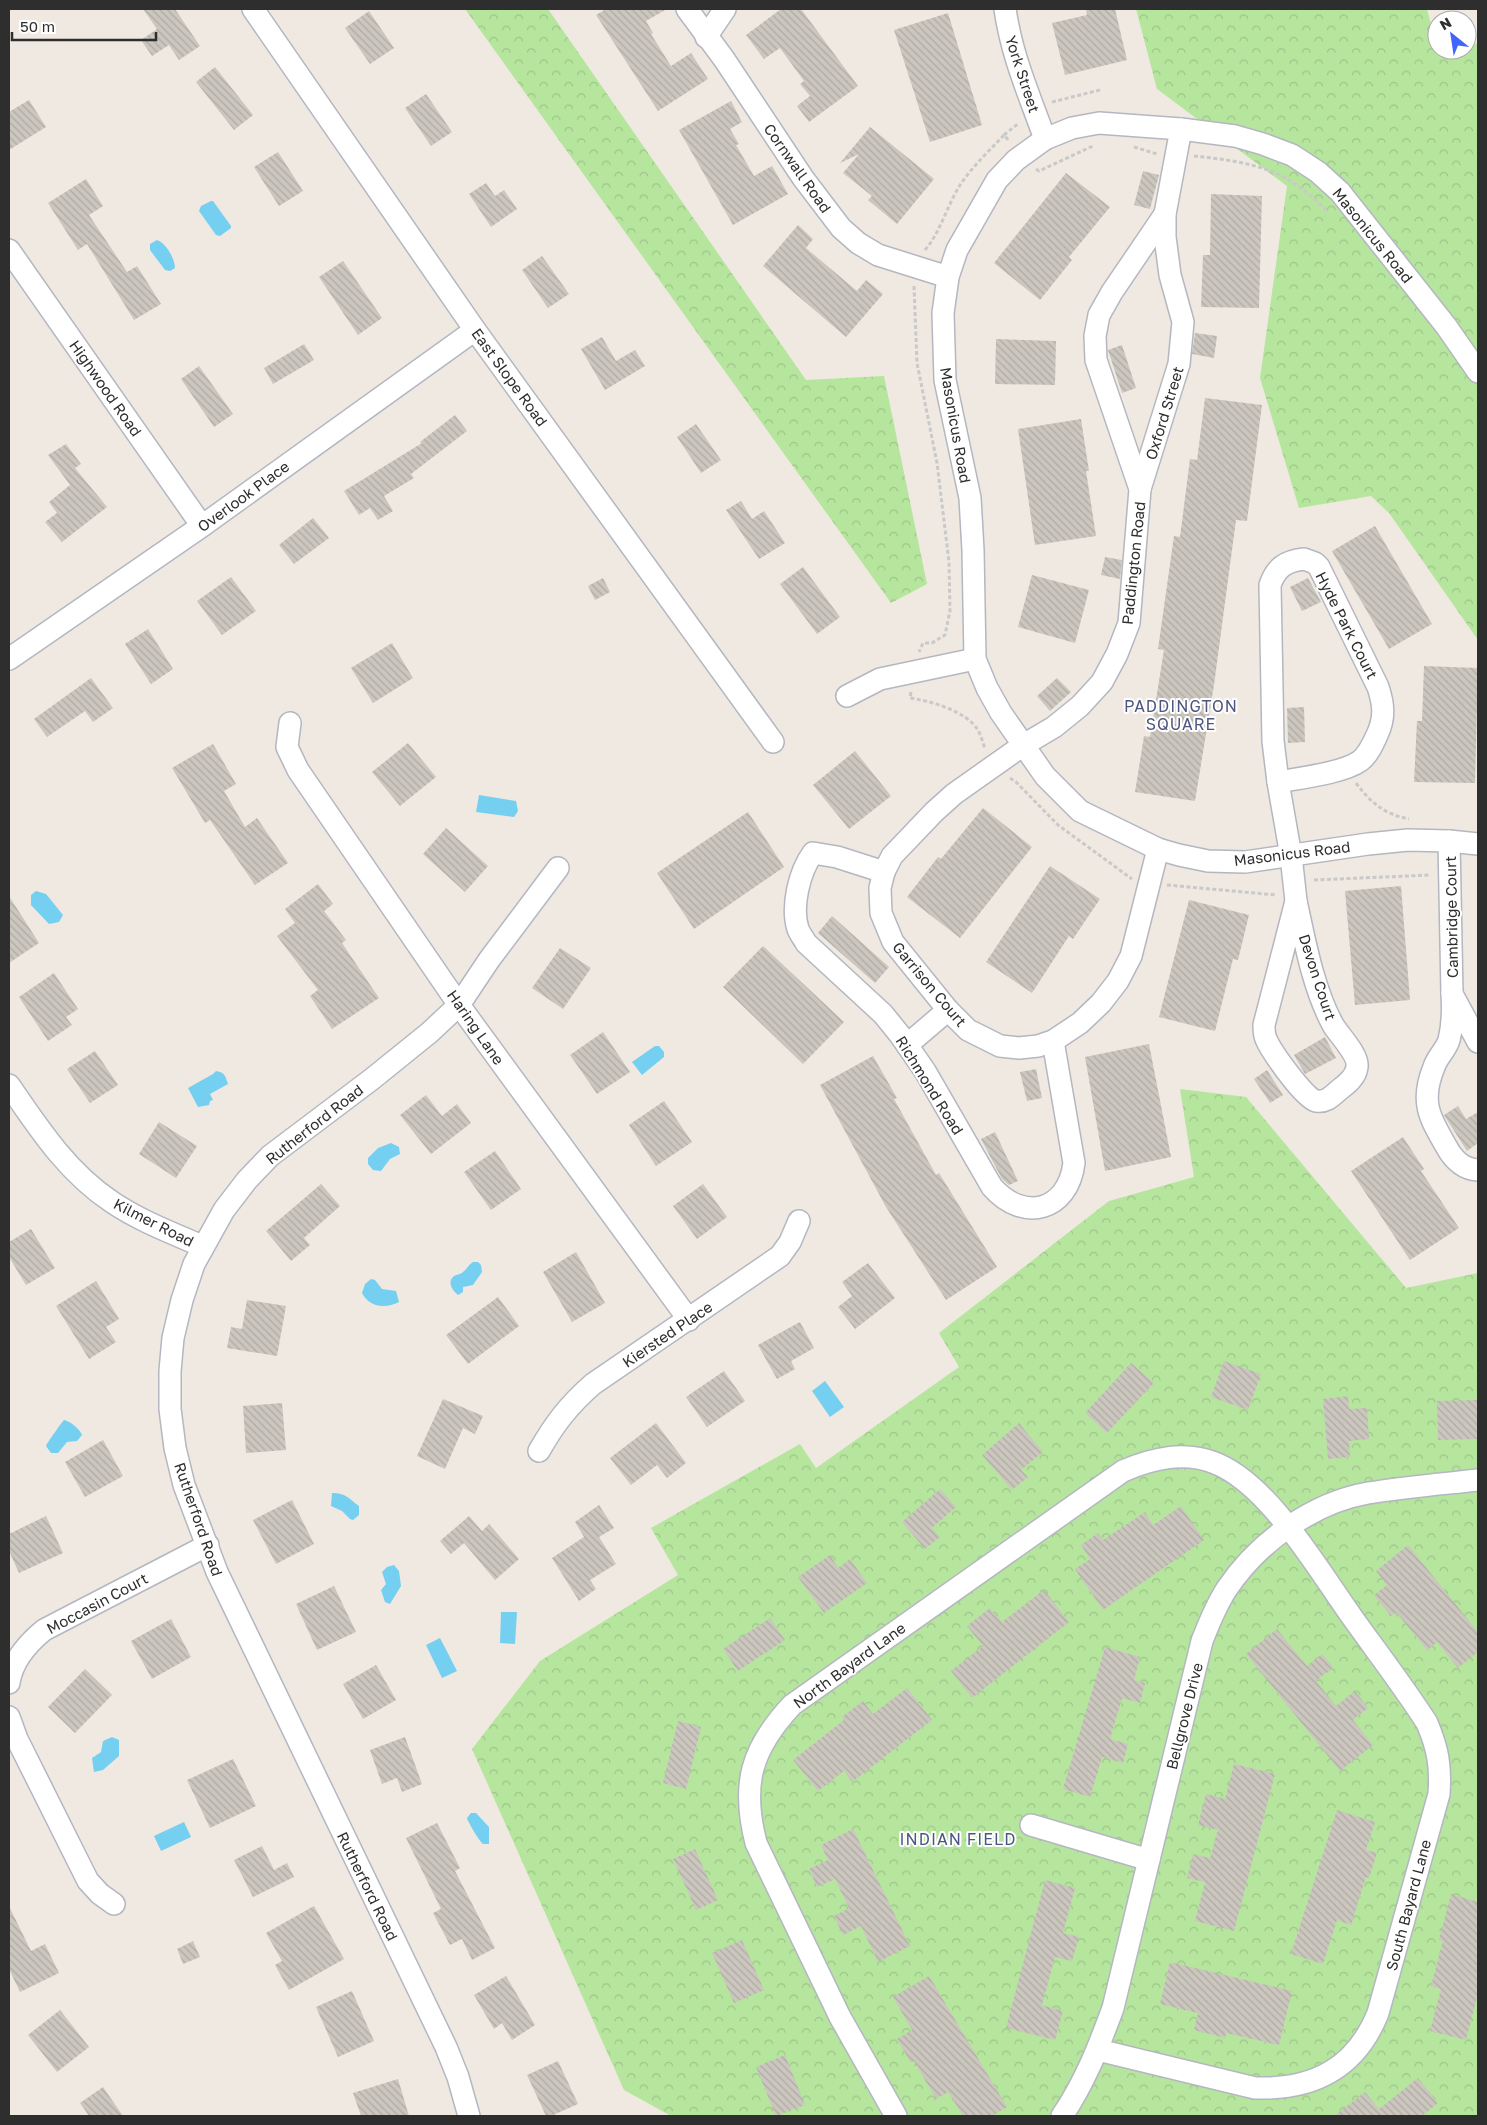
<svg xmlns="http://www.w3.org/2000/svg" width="1487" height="2125" viewBox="0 0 1487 2125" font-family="'Golos Text',sans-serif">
	<defs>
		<pattern id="forest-crowns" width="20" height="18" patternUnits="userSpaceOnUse" patternTransform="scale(1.25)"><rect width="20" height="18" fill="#b6e59e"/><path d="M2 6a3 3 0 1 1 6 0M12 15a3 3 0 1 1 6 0" fill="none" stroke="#9dc588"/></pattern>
		<pattern id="building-back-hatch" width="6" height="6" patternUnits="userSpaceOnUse" patternTransform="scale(1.25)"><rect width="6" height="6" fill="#cbc7bf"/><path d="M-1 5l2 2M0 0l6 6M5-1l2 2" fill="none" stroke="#afaba4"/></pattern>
	</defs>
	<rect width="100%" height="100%" fill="#efe9e1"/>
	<!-- forest -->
	<g fill="url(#forest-crowns)">
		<polygon points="465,9 548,9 806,380 884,376 927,584 891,603"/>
		<polygon points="1136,9 1427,9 1439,54 1452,50 1467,50 1467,46 1478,43 1478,640 1389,513 1371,496 1299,508 1260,378 1287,186 1157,89"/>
		<polygon points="1180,1089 1246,1097 1406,1288 1478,1273 1478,2116 671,2116 624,2090 472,1749 540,1661 678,1575 651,1528 800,1444 816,1468 959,1367 939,1333 1109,1201 1194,1177"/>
	</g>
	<!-- water -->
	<g fill="#75cff0">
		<polygon points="211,201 213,201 231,226 231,228 220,236 216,235 199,211 201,206"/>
		<path d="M157,240c9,3 18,19 18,28l-5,3 -5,-1 -15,-20v-6z"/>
		<polygon points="479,795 516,801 518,811 514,817 476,812"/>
		<polygon points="36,891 46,894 63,915 59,922 49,924 31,905 31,895"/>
		<polygon points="655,1046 659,1046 664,1052 664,1057 642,1075 632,1062"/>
		<path d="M216,1071c9,2 9,4 12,13l-18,10 3,6 -3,1 -1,4 -11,2 -10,-19 25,-14z"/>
		<polygon points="391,1143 399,1147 400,1154 390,1159 381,1171 373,1170 368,1164 368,1158 378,1148"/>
		<path d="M473,1262h5l3,3 1,7 -9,13 -10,2v5l-5,3c-5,-4 -11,-12 -5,-18 3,-3 8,-2 11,-6 4,-3 4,-6 9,-9z"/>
		<path d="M371,1279l4,1 7,9 14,2 3,11c-14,7 -30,5 -37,-9l3,-9z"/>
		<polygon points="825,1381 844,1407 830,1417 812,1391"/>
		<path d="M64,1420c6,1 16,9 18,15l-5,6 -10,1 -9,11h-7l-5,-7c1,-3 16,-24 18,-26z"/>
		<path d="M332,1493c14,0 16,5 27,13v9l-6,5 -3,-1 -8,-8 -11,-5z"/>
		<polygon points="394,1565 399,1571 401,1586 390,1604 385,1602 381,1590 386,1584 382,1572 387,1567"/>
		<polygon points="501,1612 517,1612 515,1644 500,1643"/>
		<polygon points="440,1638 457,1671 442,1678 426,1645"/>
		<polygon points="112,1737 119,1740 119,1756 103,1770 94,1772 92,1758 101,1752 103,1741"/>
		<path d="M471,1813h5l13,14v17h-6c-4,-3 -15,-22 -16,-26z"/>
		<polygon points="184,1822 191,1837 161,1851 154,1836"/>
	</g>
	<!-- building -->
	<g fill="url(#building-back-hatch)">
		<polygon points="143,9 175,9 200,46 179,60 169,45 152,56 141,40 157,29"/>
		<polygon points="606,9 667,9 646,21 653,33 651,34 671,66 691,53 708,79 658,111 596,15"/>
		<polygon points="781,9 801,9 858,86 809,122 797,106 810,96 800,84 804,81 780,48 764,59 746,35"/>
		<polygon points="1086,9 1115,9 1127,60 1065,75 1052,23 1087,15"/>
		<polygon points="369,11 394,48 370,64 345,28"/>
		<polygon points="948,13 982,125 930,142 894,30"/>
		<polygon points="215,67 253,115 234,130 196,82"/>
		<polygon points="426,94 452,132 431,146 405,108"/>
		<polygon points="29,100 46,127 9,150 9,112"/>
		<polygon points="731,101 742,122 730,129 739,144 736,145 754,176 772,166 788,194 733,225 679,130"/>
		<polygon points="870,127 934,179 897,224 868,200 872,196 843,173 859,154 840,163"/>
		<polygon points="278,152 303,191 279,206 254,167"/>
		<polygon points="1143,171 1159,175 1150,209 1134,205"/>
		<polygon points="1066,173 1110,207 1069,257 1072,260 1040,300 994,263"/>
		<polygon points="86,179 103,206 89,215 127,272 137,266 161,304 134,320 87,244 78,250 48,203"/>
		<polygon points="486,183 495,196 504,190 517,209 491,227 469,194"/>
		<polygon points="1211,194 1262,196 1259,308 1201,307 1203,255 1210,255"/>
		<polygon points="798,225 813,239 806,248 857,291 866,280 883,294 846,337 763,266"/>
		<polygon points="542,256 569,294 548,308 522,270"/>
		<polygon points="343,261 382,318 358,335 319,277"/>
		<polygon points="1195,333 1217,336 1214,358 1192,354"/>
		<polygon points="602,337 616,361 635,350 645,366 605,390 581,349"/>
		<polygon points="996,339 1056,341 1055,385 995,384"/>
		<polygon points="304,344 314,360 273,384 264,368"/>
		<polygon points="1122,345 1136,388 1122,393 1108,350"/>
		<polygon points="199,366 233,414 214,427 181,379"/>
		<polygon points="1205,398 1262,405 1247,521 1236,520 1214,685 1195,801 1135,792 1144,736 1150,737 1164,650 1158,649 1174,536 1180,537 1190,459 1197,460"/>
		<polygon points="455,415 467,431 411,474 414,478 384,496 393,511 378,520 370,508 359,515 344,491 422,443 420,442"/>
		<polygon points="1081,419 1089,471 1086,471 1096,536 1035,545 1018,429"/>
		<polygon points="696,424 721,460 701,473 677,437"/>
		<polygon points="66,444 81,464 75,468 107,507 62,542 45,522 57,513 49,502 70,485 48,455"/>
		<polygon points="741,501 752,519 764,511 785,543 759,559 726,510"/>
		<polygon points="313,518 329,538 294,564 279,545"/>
		<polygon points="1375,526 1432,624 1389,649 1332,551"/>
		<polygon points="1105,557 1122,560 1120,579 1101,575"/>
		<polygon points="803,567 840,617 817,634 780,584"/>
		<polygon points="1032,575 1089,590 1075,643 1018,627"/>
		<polygon points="231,577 256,611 222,635 197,601"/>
		<polygon points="603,578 610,592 595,600 588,586"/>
		<polygon points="1308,578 1321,602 1302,611 1290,587"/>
		<polygon points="148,629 173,669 151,684 125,644"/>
		<polygon points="392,643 413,678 373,703 351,668"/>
		<polygon points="1424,666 1478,668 1475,783 1414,782 1417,721 1422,721"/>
		<polygon points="91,678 113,708 93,722 85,711 47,737 34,719"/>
		<polygon points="1057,678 1071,692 1050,711 1037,696"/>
		<polygon points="1304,707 1305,742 1288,743 1287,708"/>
		<polygon points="408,743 436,777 400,806 372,772"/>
		<polygon points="213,744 236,784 224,791 245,827 257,818 288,863 255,885 210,820 205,823 172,768"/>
		<polygon points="855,751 891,796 849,829 813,785"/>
		<polygon points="983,808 1032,847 960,938 907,897 938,857 941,859"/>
		<polygon points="748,812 784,867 694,929 657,873"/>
		<polygon points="446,828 488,866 465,892 423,854"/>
		<polygon points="1050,866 1100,899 1073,939 1069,936 1032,993 986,962"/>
		<polygon points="318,884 333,904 324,911 346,940 342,943 379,998 332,1029 310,996 318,990 277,936 295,923 285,909"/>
		<polygon points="1401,886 1410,1000 1355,1005 1345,891"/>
		<polygon points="9,896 39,943 9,963"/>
		<polygon points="1189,900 1249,915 1238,960 1233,959 1215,1031 1159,1017"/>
		<polygon points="832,916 889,967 875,983 818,933"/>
		<polygon points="763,946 844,1022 803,1064 723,987"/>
		<polygon points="560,948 591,968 563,1009 532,988"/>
		<polygon points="54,973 78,1009 66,1017 72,1025 48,1041 19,997"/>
		<polygon points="603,1032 630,1072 597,1094 570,1055"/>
		<polygon points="1325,1037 1336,1058 1305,1074 1294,1055"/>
		<polygon points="1149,1044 1171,1157 1105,1171 1085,1057"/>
		<polygon points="95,1051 118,1085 90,1103 67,1069"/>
		<polygon points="873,1056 897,1098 894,1099 936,1175 939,1173 997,1267 946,1300 886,1207 820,1085"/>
		<polygon points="1036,1069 1042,1098 1027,1101 1020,1072"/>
		<polygon points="1267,1070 1283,1095 1270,1103 1254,1079"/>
		<polygon points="426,1095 442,1116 457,1104 471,1123 431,1154 400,1115"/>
		<polygon points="664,1101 692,1142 656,1166 629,1125"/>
		<polygon points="1458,1106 1466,1119 1478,1112 1478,1143 1467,1151 1444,1115"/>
		<polygon points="159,1122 197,1146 176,1178 139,1154"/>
		<polygon points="995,1132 1018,1181 1009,1185 1002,1179 981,1139"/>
		<polygon points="1403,1137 1424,1169 1421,1171 1459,1228 1410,1260 1351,1171"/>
		<polygon points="495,1151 521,1189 491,1210 464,1172"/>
		<polygon points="321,1184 340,1206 304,1238 310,1245 291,1261 266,1231"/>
		<polygon points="703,1184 727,1217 697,1239 673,1206"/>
		<polygon points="31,1229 55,1268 26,1285 9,1257 9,1242"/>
		<polygon points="576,1252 605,1303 572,1322 543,1272"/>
		<polygon points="868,1263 895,1298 855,1329 838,1307 852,1296 842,1282"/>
		<polygon points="96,1281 119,1319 106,1327 116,1342 89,1359 56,1306"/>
		<polygon points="498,1297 519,1326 468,1364 446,1335"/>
		<polygon points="247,1300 286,1306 277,1356 227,1348 231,1327 242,1329"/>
		<polygon points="800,1322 814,1348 791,1361 795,1369 777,1379 758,1345"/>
		<polygon points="1224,1361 1261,1374 1248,1410 1211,1397"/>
		<polygon points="1131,1363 1154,1383 1107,1433 1085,1413"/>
		<polygon points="724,1371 745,1401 707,1427 686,1397"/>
		<polygon points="1348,1396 1349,1409 1367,1408 1369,1439 1349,1441 1350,1457 1328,1459 1323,1399"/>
		<polygon points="443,1399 483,1416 475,1434 463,1428 445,1469 417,1456"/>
		<polygon points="1478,1400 1478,1439 1438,1440 1437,1401"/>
		<polygon points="282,1403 286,1450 246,1453 243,1406"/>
		<polygon points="656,1423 686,1463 667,1478 657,1465 631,1485 610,1458"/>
		<polygon points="1019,1423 1043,1452 1021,1470 1028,1477 1012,1490 982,1455"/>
		<polygon points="103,1440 123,1476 85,1497 65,1462"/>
		<polygon points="940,1489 956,1507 932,1528 940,1537 925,1549 902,1522"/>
		<polygon points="292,1500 314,1544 276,1564 253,1520"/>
		<polygon points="599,1505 614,1528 599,1537 616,1564 590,1580 596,1589 579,1601 552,1558 584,1537 575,1522"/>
		<polygon points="1181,1506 1204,1540 1103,1610 1075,1569 1090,1559 1081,1545 1098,1533 1103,1540 1145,1512 1153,1525"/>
		<polygon points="46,1516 63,1553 19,1573 9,1551 9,1534"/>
		<polygon points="469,1516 482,1531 489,1524 519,1559 495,1580 464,1543 451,1554 440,1541"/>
		<polygon points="1408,1545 1478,1632 1478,1652 1458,1668 1437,1642 1427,1650 1396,1612 1391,1616 1374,1595 1387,1585 1376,1571"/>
		<polygon points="830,1555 838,1568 850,1559 867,1583 824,1613 798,1577"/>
		<polygon points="334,1586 356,1632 317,1650 296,1604"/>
		<polygon points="1044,1590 1069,1622 972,1698 951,1671 983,1646 967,1626 990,1608 1002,1622"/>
		<polygon points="770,1618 785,1640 738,1671 723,1649"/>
		<polygon points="171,1619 191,1657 152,1679 131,1641"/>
		<polygon points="1277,1629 1307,1666 1322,1654 1333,1667 1316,1681 1336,1706 1355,1691 1368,1708 1353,1720 1373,1745 1340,1771 1246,1654"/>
		<polygon points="1105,1647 1140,1657 1134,1680 1145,1683 1140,1703 1122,1698 1110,1739 1128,1744 1123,1763 1102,1757 1090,1797 1063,1789"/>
		<polygon points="376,1665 396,1700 363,1719 343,1684"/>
		<polygon points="85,1669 112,1695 75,1733 48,1707"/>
		<polygon points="907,1688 932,1720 852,1782 844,1771 818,1791 793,1760 844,1720 842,1717 863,1701 873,1714"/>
		<polygon points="678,1721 701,1727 686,1789 663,1783"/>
		<polygon points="405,1737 422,1784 402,1792 397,1778 382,1784 370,1750"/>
		<polygon points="233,1759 256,1806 210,1828 187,1780"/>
		<polygon points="1234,1764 1275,1774 1234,1931 1195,1921 1205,1882 1187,1878 1193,1854 1210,1858 1218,1830 1198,1825 1206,1794 1225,1799"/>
		<polygon points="1337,1810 1375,1822 1366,1850 1377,1853 1369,1878 1366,1877 1351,1925 1337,1920 1323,1964 1291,1954"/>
		<polygon points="437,1823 460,1868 455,1871 495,1948 472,1960 462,1939 450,1945 433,1913 441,1909 406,1838"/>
		<polygon points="853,1829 910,1946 878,1962 861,1926 843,1935 834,1916 849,1908 835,1879 817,1887 809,1869 828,1860 821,1845"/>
		<polygon points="262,1846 274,1870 287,1863 294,1877 253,1897 234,1860"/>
		<polygon points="695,1849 718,1900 696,1910 673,1859"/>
		<polygon points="1045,1880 1075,1888 1063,1933 1079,1937 1072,1961 1055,1957 1042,2005 1063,2011 1055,2040 1006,2028"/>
		<polygon points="1451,1894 1478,1902 1478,1993 1466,2040 1430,2031 1441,1989 1431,1986 1443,1941 1439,1940"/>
		<polygon points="9,1906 31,1951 45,1944 59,1973 20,1992 9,1969"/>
		<polygon points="314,1906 344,1959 289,1990 275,1965 282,1961 266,1933"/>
		<polygon points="742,1940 764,1990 734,2003 712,1953"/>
		<polygon points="193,1941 200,1957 183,1964 177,1949"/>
		<polygon points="1170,1962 1292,1991 1279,2045 1226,2033 1225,2038 1194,2030 1198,2013 1160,2004"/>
		<polygon points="506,1976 535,2025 512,2040 502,2023 494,2029 474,1995"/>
		<polygon points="929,1976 1007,2107 992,2116 963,2116 948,2092 936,2099 914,2061 911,2063 897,2039 912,2030 893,1997"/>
		<polygon points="352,1991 374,2041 338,2057 316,2007"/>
		<polygon points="60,2010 89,2047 57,2072 28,2035"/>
		<polygon points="785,2055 805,2105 776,2116 756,2067"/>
		<polygon points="558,2061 578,2104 551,2116 546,2116 527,2075"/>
		<polygon points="1418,2078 1438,2103 1422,2116 1334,2116 1365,2092 1379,2109"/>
		<polygon points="398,2079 409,2116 361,2116 353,2093"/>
		<polygon points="103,2087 123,2116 89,2116 80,2103"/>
	</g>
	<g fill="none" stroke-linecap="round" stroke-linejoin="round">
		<!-- minor casing -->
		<g stroke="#b4b7c1" stroke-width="24">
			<g id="minor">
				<polyline points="253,9 475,330 773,742"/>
				<polyline points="687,9 724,59 803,178 841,228 858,243 878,255 948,277"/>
				<path d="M1005,9c7,48 24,85 40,130"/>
				<polyline points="706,37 725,9"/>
				<polyline points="9,250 202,526"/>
				<polyline points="1478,372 1446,326 1340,192 1318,172 1292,155 1263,144 1235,136 1181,129 1099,123 1072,128 1045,139 1016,160 997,180 957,250 948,277 943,313 945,380 970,498 973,550 975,659 987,688 1001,713 1045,776 1080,811 1158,849 1179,855 1208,861 1245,862 1368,844 1408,840 1449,841 1478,844"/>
				<polyline points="1140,489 1179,364 1183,322 1170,275 1165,237 1165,214 1181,129"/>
				<path d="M1304,559l11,4 4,4 59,120c6,18 7,31 -1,48 -4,9 -9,20 -17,26 -17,12 -60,17 -82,21l-5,-41 -3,-156c6,-17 15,-24 34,-26z"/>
				<polyline points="9,659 202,526 475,330"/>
				<polyline points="847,696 880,679 975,659"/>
				<polyline points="290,723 287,747 298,770 459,1005 689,1320"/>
				<polyline points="1278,782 1291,856 1296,901"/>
				<polyline points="1449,841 1452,994"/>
				<polyline points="1158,849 1131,956 1118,981 1101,1003 1080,1023 1053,1041 1038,1046 1019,1048 1000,1046 968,1030 948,1010 893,942 881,913 880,888 884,872 892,856 934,812 954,794 1022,746 1054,727 1080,706 1102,682 1117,654 1129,623 1140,489 1096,360 1095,336 1099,315 1112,292 1165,214"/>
				<path d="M884,872l-47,-15 -24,-4c-14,19 -22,54 -15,76 2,5 6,10 8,14l77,71 17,21 25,36 67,116c32,36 76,24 82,-24l-21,-122"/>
				<path d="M1296,901c9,41 17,87 37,124 6,10 26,30 24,42 -1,10 -10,17 -18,23 -7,6 -13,13 -23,11 -12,-3 -45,-50 -50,-62 -2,-4 -2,-10 -2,-14z"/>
				<path d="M1478,1042l-26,-48c1,16 1,30 -3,46 -3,10 -12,17 -15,27 -14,34 -5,50 12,79 7,13 16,23 32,24"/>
				<polyline points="907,1045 948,1010"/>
				<path d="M9,1085c30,44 59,88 103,117 28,19 60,31 90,44"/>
				<path d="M539,1451c16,-28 30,-46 54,-67l187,-128 10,-14 9,-21"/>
				<path d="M9,1683c3,-22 18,-39 35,-53l164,-85"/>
				<polyline points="9,1717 17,1739 88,1881 100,1894 114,1904"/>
				<polyline points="1031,1825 1149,1860"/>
				<polyline points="469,2116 458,2077 446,2047 217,1572 184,1485 175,1448 170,1409 170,1371 173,1338 182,1300 194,1264 224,1210 247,1180 270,1156 372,1079 429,1033 459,1005 489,960 558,868"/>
				<path d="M896,2116l-56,-99 -84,-174c-15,-59 -5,-94 36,-138l331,-234c30,-13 61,-20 92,-8 54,21 104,108 137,154 25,35 52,70 75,106 11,26 14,43 12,71l-61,219c-22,55 -64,77 -123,75l-157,-38"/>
				<path d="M1062,2116c23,-34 37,-70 51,-108l89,-367c7,-18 14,-35 24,-51 32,-48 86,-87 142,-97 37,-6 74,-9 110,-13"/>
			</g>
		</g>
		<!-- path -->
		<g stroke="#c9c9c9" stroke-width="3" stroke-dasharray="4 2.5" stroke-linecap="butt">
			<polyline points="1052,102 1100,90"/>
			<polyline points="1004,135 1019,123"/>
			<polyline points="1134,147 1157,154"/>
			<path d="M1194,156c29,3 62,7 88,20 17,9 33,23 46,36"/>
			<polyline points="1036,169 1039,171 1093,146"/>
			<path d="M925,250c15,-17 22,-44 35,-65 12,-18 29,-34 44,-50l5,6"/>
			<polyline points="914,286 917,363 937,463 949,562 950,611 945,635 932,643 923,643 919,652"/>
			<path d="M911,692l-1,6c21,3 56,13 68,32 3,6 5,13 7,19"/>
			<polyline points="1010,778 1016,782 1058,825 1132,879"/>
			<path d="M1356,783c15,20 28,31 53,36"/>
			<polyline points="1314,880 1430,875"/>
			<polyline points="1167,885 1276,895"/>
		</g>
		<!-- minor -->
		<use href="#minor" stroke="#fff" stroke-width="21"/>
	</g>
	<g text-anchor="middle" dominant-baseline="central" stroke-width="4" stroke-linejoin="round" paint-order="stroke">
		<!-- street labels -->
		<g font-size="15" fill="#2e2e2e" stroke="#fff">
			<text transform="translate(1023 74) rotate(72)">York Street</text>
			<text transform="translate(798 168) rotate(55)">Cornwall Road</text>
			<text transform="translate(1373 235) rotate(51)">Masonicus Road</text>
			<text transform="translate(510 377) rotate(54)">East Slope Road</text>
			<text transform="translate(106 388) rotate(55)">Highwood Road</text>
			<text transform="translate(1164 413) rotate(-73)">Oxford Street</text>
			<text transform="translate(956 425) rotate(80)">Masonicus Road</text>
			<text transform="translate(243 496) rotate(-36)">Overlook Place</text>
			<text transform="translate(1133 563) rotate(-84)">Paddington Road</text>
			<text transform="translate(1347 625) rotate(63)">Hyde Park Court</text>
			<text transform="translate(1292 853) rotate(-7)">Masonicus Road</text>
			<text transform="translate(1451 917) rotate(-91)">Cambridge Court</text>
			<text transform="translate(1318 977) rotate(72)">Devon Court</text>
			<text transform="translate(930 984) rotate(50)">Garrison Court</text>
			<text transform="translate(476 1027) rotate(55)">Haring Lane</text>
			<text transform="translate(930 1085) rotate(58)">Richmond Road</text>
			<text transform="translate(314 1124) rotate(-38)">Rutherford Road</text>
			<text transform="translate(154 1222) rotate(27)">Kilmer Road</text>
			<text transform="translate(667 1334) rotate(-34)">Kiersted Place</text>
			<text transform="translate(199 1519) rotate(71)">Rutherford Road</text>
			<text transform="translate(97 1603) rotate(-28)">Moccasin Court</text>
			<text transform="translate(849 1665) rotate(-36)">North Bayard Lane</text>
			<text transform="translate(1184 1716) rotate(-76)">Bellgrove Drive</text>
			<text transform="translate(368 1886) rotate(64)">Rutherford Road</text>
			<text transform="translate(1408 1905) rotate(-75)">South Bayard Lane</text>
		</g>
		<!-- neighbourhood labels -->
		<g font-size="16" letter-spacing="1" fill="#4d5680" stroke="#fff">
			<text x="1181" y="706">PADDINGTON<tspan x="1181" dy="18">SQUARE</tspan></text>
			<text x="958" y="1839">INDIAN FIELD</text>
		</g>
	</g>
	<!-- border -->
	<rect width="1487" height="2125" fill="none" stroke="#2e2e2e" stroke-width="20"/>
	<!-- north arrow -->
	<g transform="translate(1452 35) rotate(330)"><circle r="24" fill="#ffffff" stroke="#ababab"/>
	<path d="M0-4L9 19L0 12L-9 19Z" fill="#4264fb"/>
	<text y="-8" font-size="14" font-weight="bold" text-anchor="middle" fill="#2e2e2e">N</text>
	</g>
	<!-- scale -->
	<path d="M12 32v8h144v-8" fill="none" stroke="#2e2e2e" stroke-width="2.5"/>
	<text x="20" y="32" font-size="15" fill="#2e2e2e" stroke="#ffffff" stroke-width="4" paint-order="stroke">50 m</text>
</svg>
